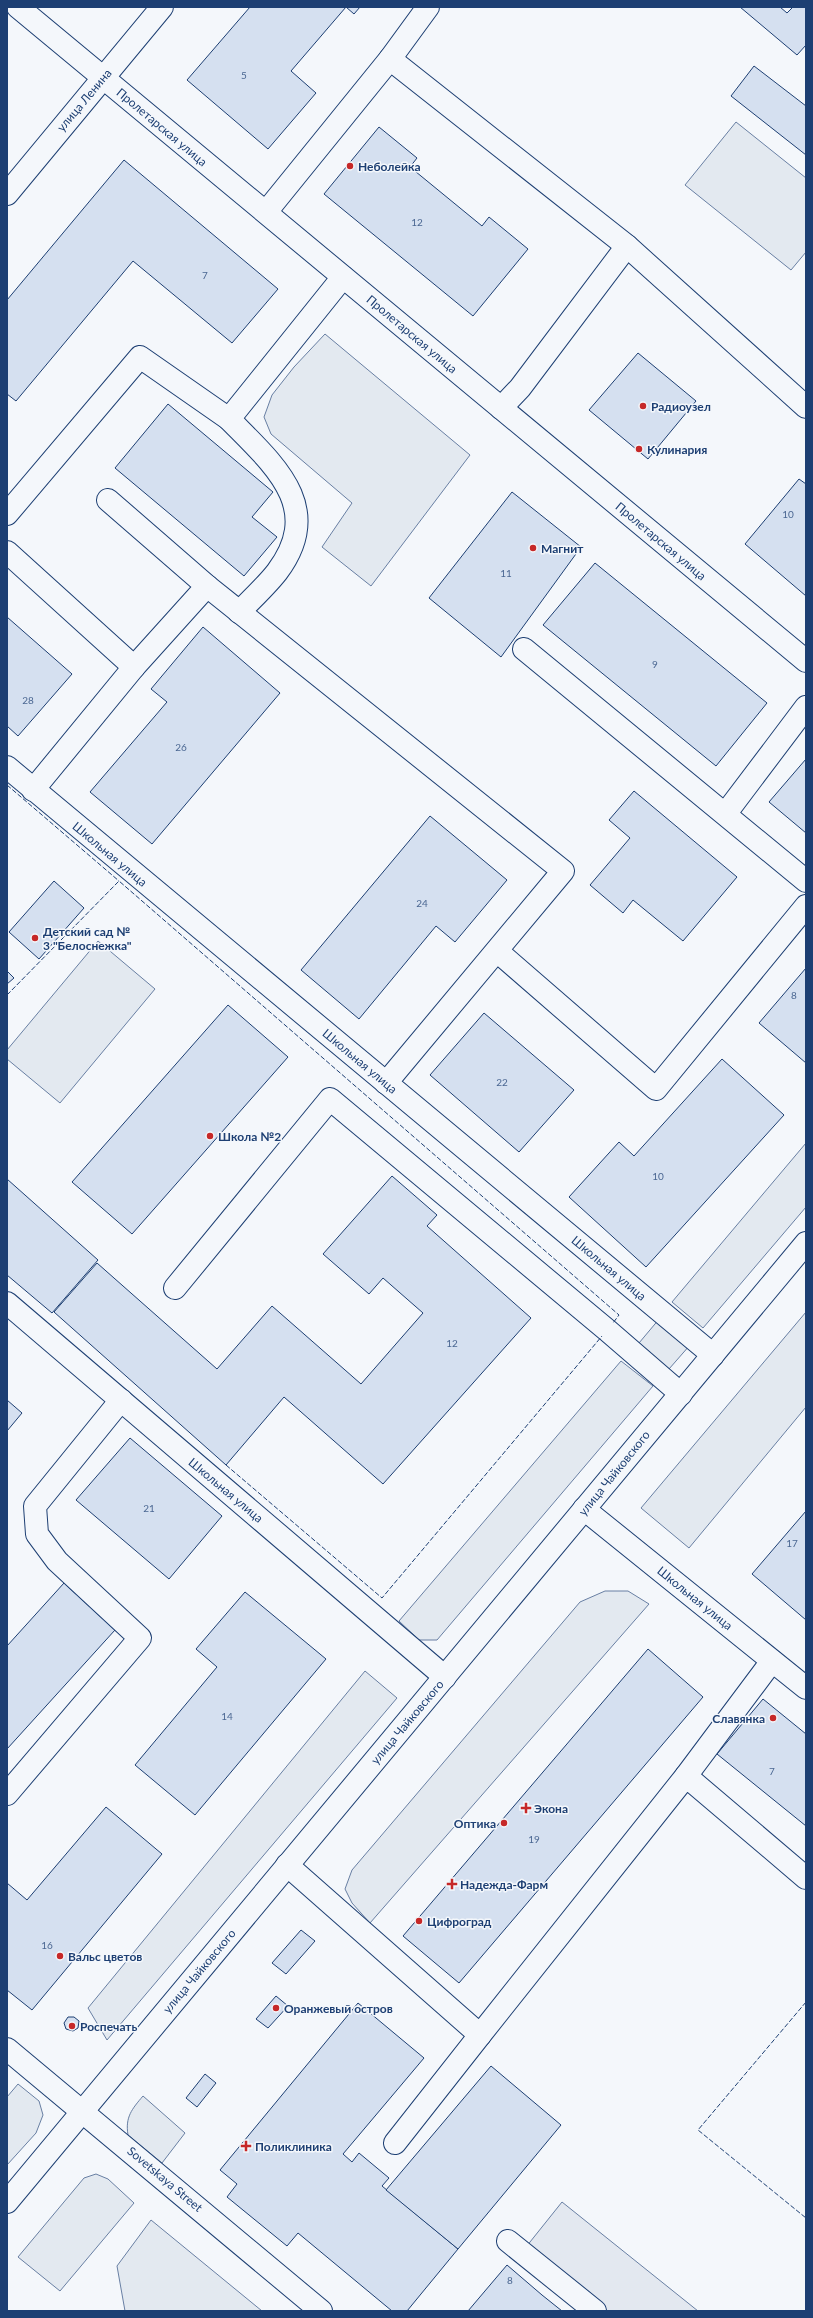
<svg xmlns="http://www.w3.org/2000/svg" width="813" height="2318" viewBox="0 0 813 2318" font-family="Lato,sans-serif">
	<rect width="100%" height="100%" fill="#f4f7fb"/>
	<!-- green -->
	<g fill="#e3e9f0" stroke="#687fa3">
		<polygon points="736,122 806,178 806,252 791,270 685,185"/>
		<polygon points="325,334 470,455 371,586 322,547 352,503 271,434 264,417 272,395 294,367"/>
		<polygon points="98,941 155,989 60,1103 7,1059 7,1050"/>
		<polygon points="806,1143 806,1207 703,1328 672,1302"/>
		<polygon points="806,1312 806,1407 689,1548 641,1508"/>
		<polygon points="660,1318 690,1345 669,1369 639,1343"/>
		<polygon points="621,1361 653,1386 437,1640 419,1640 399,1621"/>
		<polygon points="605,1591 628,1591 649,1604 370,1923 352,1903 345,1889 352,1870 580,1602"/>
		<polygon points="365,1671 397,1698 107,2040 88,2008"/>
		<polygon points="18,2084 39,2101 43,2115 36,2133 7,2165 7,2097"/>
		<path d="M143,2096l42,37 -23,30 -34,-28c-3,-18 4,-26 15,-39z"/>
		<polygon points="96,2174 108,2179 134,2203 60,2291 18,2257 84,2178"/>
		<polygon points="151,2220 262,2311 125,2311 117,2266"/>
	</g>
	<!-- parking -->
	<polygon fill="#e3e8f0" stroke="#687fa3" points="562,2202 698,2311 596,2311 522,2252"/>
	<!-- building -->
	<g fill="#d5e0f0" stroke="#1d3f73">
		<polygon points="250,7 360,7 354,14 346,7 291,71 316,93 268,149 187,80"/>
		<polygon points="740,7 780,7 787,13 793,7 806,7 806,45 797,55"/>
		<polygon points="754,66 806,106 806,155 731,96"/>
		<polygon points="379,127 417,158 410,167 482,226 489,217 528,249 473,316 324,194"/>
		<polygon points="124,160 278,289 232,343 133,261 16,401 7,394 7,300"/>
		<polygon points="638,353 696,401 648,459 589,410"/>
		<polygon points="168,404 273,492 252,517 277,537 244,576 115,468"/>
		<polygon points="799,479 806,484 806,596 745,544"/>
		<polygon points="512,492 581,547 501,657 429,598"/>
		<polygon points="595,563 767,703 716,766 543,625"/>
		<polygon points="7,617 72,674 18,736 7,726"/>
		<polygon points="203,627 280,693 152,844 90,792 167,702 151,689"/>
		<polygon points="806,759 806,833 769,802"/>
		<polygon points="634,791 737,877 683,941 633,900 623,913 590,885 630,838 609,820"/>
		<polygon points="430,816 507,880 455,942 436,926 359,1019 301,970"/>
		<polygon points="54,881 84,908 39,959 9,932"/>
		<polygon points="806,968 806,1063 759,1023"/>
		<polygon points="7,971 14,978 7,984"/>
		<polygon points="228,1005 288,1057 132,1234 72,1182"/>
		<polygon points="484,1013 574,1090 519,1152 430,1075"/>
		<polygon points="722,1059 784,1115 646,1267 569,1197 619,1142 634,1156"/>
		<polygon points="392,1176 437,1215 427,1226 531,1318 383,1484 284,1397 226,1465 54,1312 97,1263 217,1369 272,1306 361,1384 423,1313 383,1278 369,1294 323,1254"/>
		<polygon points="7,1179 98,1260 52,1313 7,1275"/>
		<polygon points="7,1400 22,1413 7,1431"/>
		<polygon points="130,1438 222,1516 169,1579 76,1500"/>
		<polygon points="806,1511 806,1620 752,1574"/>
		<polygon points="64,1583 115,1630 7,1749 7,1646"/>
		<polygon points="245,1592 326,1659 195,1815 135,1765 217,1667 196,1649"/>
		<polygon points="648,1649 703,1697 459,1983 403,1936"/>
		<polygon points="763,1699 806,1734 806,1826 717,1754"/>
		<polygon points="106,1807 162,1854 32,2010 7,1990 7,1883 27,1900"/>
		<polygon points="301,1930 315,1941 286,1974 272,1963"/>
		<polygon points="276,1996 288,2006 268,2028 256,2019"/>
		<polygon points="358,2003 424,2058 343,2154 352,2162 359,2153 389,2178 382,2186 458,2249 407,2311 392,2311 298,2233 287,2246 227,2197 237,2184 220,2170"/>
		<polygon points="68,2017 74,2017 79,2021 78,2028 73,2031 66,2029 64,2023"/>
		<polygon points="491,2066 561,2125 458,2249 386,2190"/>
		<polygon points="205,2074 216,2083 197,2107 186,2098"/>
		<polygon points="507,2265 542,2295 562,2311 468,2311"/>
	</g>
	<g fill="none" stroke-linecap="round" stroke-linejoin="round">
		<!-- minor casing -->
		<g stroke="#1d3f73" stroke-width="24">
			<g id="minor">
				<polyline points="18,7 806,661"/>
				<polyline points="390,59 627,246 806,407"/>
				<polyline points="266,212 390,59 428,7"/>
				<polyline points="501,408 520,388 627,246"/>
				<path d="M229,419c44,45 97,88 48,153 -11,14 -25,27 -38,40"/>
				<polyline points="7,514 140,357 229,419 343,277"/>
				<polyline points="7,552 134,667 207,586 108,500"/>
				<polyline points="207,586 563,871 386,1083"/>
				<polyline points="524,649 806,881"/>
				<polyline points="7,767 713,1355"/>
				<polyline points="33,790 134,667"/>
				<polyline points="726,813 806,707"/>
				<polyline points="497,951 656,1089 806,906"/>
				<polyline points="175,1288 330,1099 607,1330 681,1394"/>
				<polyline points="7,1303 445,1677"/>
				<polyline points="584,1509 806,1688"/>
				<polyline points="686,1776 772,1661"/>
				<polyline points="7,1794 140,1638 57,1561 37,1534 35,1506 121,1400"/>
				<polyline points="287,1865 480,2035 686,1776 806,1878"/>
				<polyline points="7,2049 321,2311"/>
				<polyline points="395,2143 480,2035"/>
				<polyline points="7,2202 806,1243"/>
				<polyline points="508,2241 595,2311"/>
			</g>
		</g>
		<!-- major casing -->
		<g stroke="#1d3f73" stroke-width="24">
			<polyline id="major" points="7,194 162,7"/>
		</g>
		<!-- minor -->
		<use href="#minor" stroke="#f4f7fb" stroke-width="22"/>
		<!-- major -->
		<use href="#major" stroke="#f4f7fb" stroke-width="22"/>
		<!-- fence -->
		<g stroke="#1d3f73" stroke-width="1" stroke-dasharray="5 2" stroke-linecap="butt">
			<polyline points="7,785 119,881"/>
			<polyline points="7,995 119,881 619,1315 613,1323"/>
			<polyline points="226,1465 382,1598 602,1336"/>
			<polyline points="806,2002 698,2130 806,2218"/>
		</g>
	</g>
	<!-- markers -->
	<g fill="#c62828" stroke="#f4f7fb" stroke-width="1.5">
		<circle cx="350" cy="166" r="4"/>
		<circle cx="643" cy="406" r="4"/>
		<circle cx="639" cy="449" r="4"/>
		<circle cx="533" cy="548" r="4"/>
		<circle cx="35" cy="938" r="4"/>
		<circle cx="210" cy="1136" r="4"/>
		<circle cx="773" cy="1718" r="4"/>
		<path d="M524 1802h4v4h4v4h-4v4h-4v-4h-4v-4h4z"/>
		<circle cx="504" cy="1823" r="4"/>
		<path d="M450 1878h4v4h4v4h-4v4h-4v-4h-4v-4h4z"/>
		<circle cx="419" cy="1921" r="4"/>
		<circle cx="60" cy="1956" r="4"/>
		<circle cx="276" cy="2008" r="4"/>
		<circle cx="72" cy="2026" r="4"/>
		<path d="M244 2140h4v4h4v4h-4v4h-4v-4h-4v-4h4z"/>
	</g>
	<g text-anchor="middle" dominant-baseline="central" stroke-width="3" stroke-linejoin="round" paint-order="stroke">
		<!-- number labels -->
		<g font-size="10" fill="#4b6792">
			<text x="244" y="75">5</text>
			<text x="417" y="222">12</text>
			<text x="205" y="275">7</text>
			<text x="788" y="514">10</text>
			<text x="506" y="573">11</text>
			<text x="655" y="664">9</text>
			<text x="28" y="700">28</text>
			<text x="181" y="747">26</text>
			<text x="422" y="903">24</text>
			<text x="794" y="995">8</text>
			<text x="502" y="1082">22</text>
			<text x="658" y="1176">10</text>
			<text x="452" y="1343">12</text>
			<text x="149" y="1508">21</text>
			<text x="792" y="1543">17</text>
			<text x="227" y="1716">14</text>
			<text x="772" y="1771">7</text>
			<text x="534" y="1839">19</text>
			<text x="47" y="1945">16</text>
			<text x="510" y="2280">8</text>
		</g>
		<!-- street labels -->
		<g font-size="12" fill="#1d3f73" stroke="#f4f7fb">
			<text transform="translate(84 100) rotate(-50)">улица Ленина</text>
			<text transform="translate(162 127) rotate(40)">Пролетарская улица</text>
			<text transform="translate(412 334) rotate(40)">Пролетарская улица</text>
			<text transform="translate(661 541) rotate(40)">Пролетарская улица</text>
			<text transform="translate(110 854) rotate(40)">Школьная улица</text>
			<text transform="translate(360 1061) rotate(40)">Школьная улица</text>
			<text transform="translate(609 1268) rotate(40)">Школьная улица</text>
			<text transform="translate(614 1473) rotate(-51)">улица Чайковского</text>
			<text transform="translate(226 1490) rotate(40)">Школьная улица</text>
			<text transform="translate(695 1598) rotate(39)">Школьная улица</text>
			<text transform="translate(407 1722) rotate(-50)">улица Чайковского</text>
			<text transform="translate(199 1971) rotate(-50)">улица Чайковского</text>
			<text transform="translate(165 2179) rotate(40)">Sovetskaya Street</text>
		</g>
		<!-- poi labels -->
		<g font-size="12" font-weight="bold" fill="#1d3f73" stroke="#f4f7fb" text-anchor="start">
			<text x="358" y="166">Неболейка</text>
			<text x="651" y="406">Радиоузел</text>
			<text x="647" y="449">Кулинария</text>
			<text x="541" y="548">Магнит</text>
			<text x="43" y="931">Детский сад №<tspan x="43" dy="14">3 "Белоснежка"</tspan></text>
			<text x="218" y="1136">Школа №2</text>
			<text x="765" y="1718" text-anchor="end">Славянка</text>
			<text x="534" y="1808">Экона</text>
			<text x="496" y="1823" text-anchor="end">Оптика</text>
			<text x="460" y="1884">Надежда-Фарм</text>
			<text x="427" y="1921">Цифроград</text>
			<text x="68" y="1956">Вальс цветов</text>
			<text x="284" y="2008">Оранжевый остров</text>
			<text x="80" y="2026">Роспечать</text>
			<text x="255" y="2146">Поликлиника</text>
		</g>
	</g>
	<!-- border -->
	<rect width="813" height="2318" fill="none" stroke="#1d3f73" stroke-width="16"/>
</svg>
